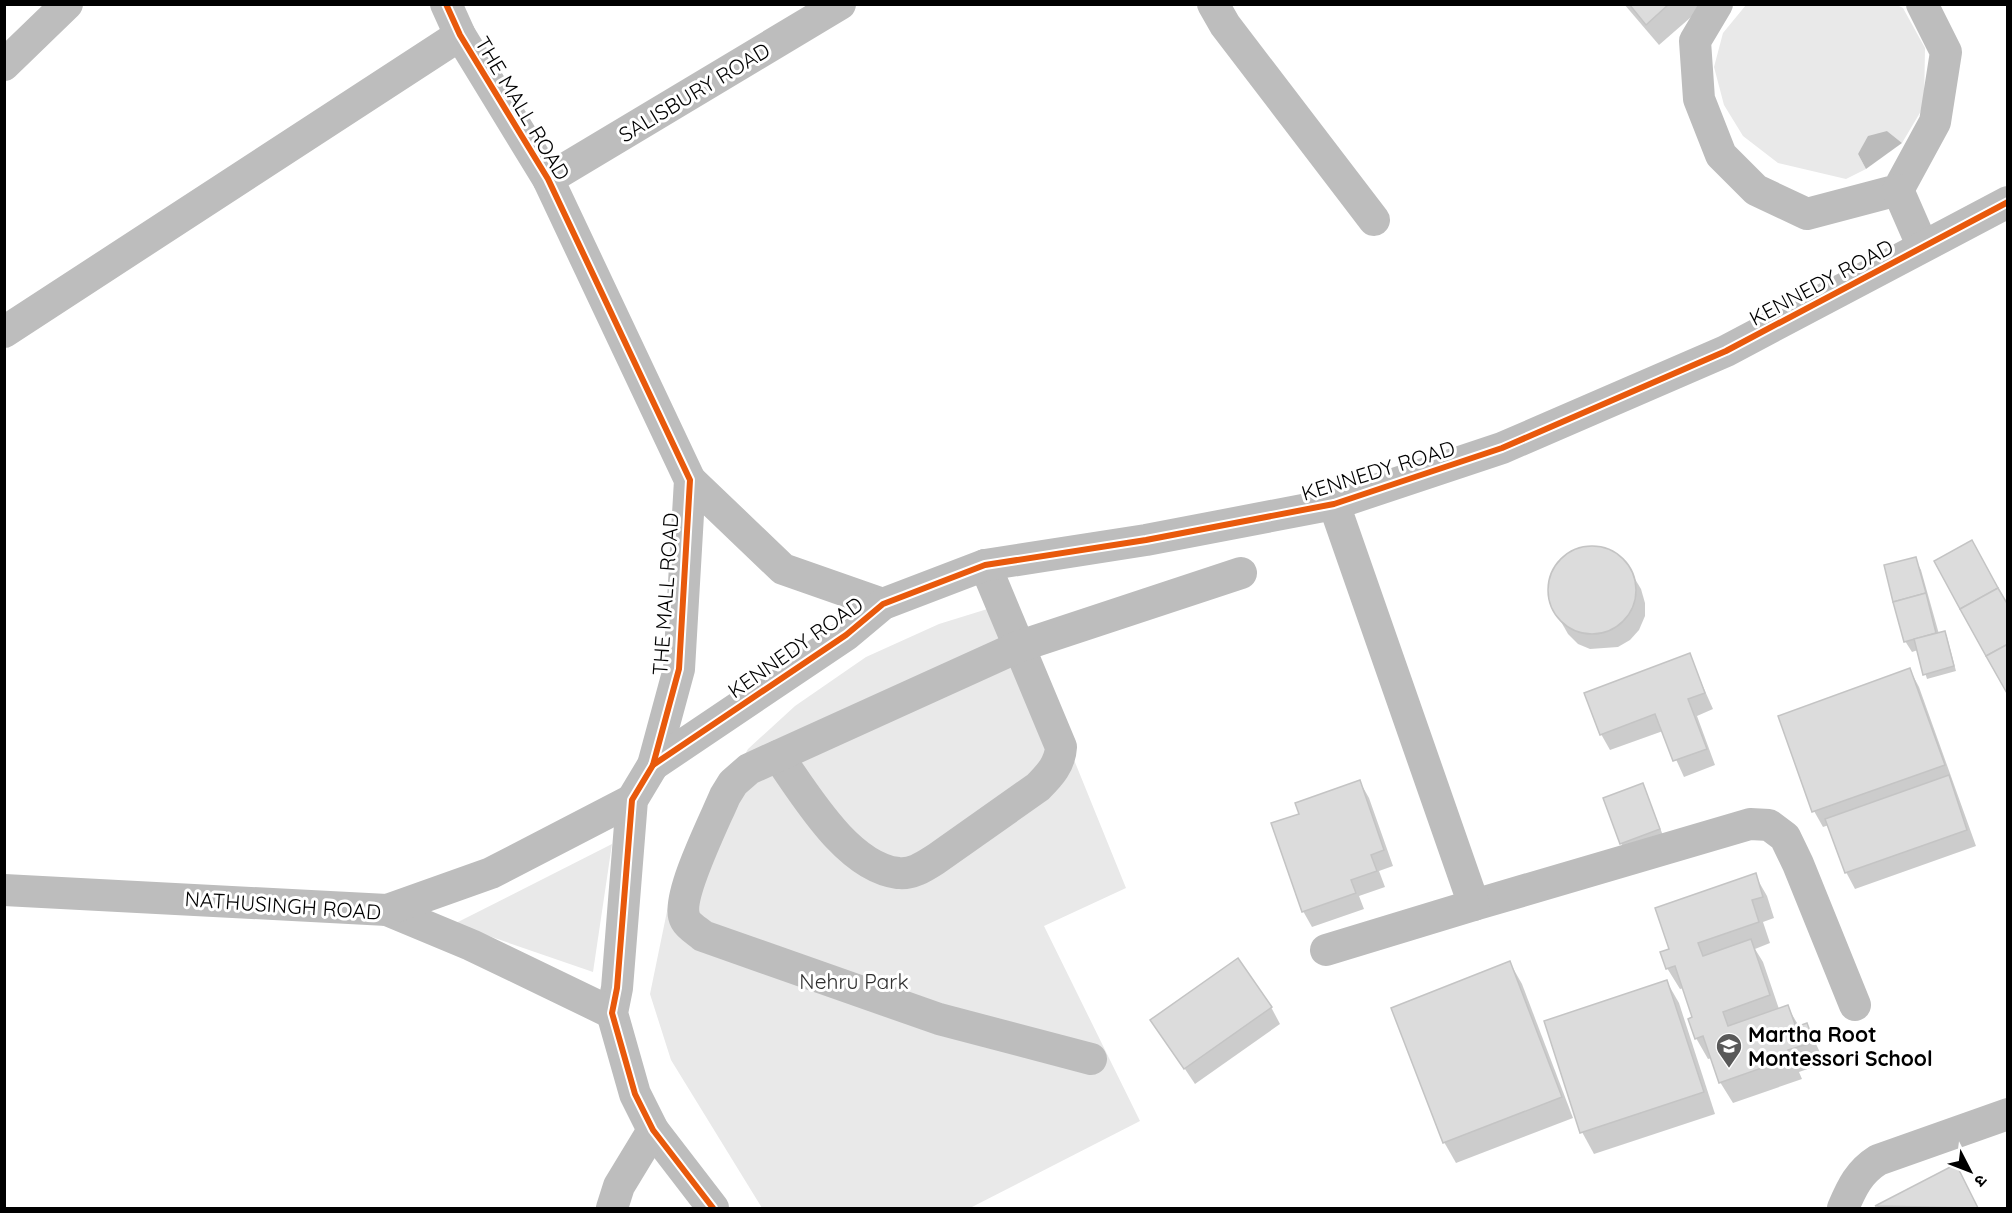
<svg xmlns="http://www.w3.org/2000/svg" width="2012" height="1213" viewBox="0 0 2012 1213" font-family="Quicksand,'Noto Sans Devanagari',sans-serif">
	<rect width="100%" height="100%" fill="#fff"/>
	<!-- green -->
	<g fill="#e9e9e9">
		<polygon points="1746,5 1897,5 1903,8 1925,48 1924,106 1902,143 1887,131 1858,154 1866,169 1846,179 1778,163 1743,136 1724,105 1714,67 1723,33"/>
		<polygon points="1010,602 1126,888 1044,926 1140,1121 970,1208 762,1208 671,1060 650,994 672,887 748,749 795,706 866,657 939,624"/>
		<polygon points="612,844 593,972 454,924"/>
	</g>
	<!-- water -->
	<polygon fill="#bbb" points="1887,131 1902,143 1866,169 1858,154 1868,136"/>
	<!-- shadow -->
	<g fill="#0003">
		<polygon points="1624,4 1706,4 1659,45"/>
		<polygon points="1582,547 1597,547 1611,551 1623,559 1641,589 1645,603 1645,616 1639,630 1630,640 1618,647 1590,649 1578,644 1568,634 1551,604 1549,590 1551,576 1558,563 1569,554"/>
		<polygon points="1915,559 1921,570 1939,634 1945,632 1947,637 1956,671 1927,679 1918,650 1912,652 1905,641"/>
		<polygon points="1689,655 1713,709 1697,716 1715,765 1684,777 1663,731 1610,750 1601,734"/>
		<polygon points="1910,670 1919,687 1976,846 1855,889 1846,872 1829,825 1823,827 1814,811"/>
		<polygon points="1360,782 1369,798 1393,866 1379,871 1385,887 1359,896 1364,909 1312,927 1303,911 1301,815"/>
		<polygon points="1642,785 1665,840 1627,854 1621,843"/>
		<polygon points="1755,875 1767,896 1774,918 1763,922 1770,943 1755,949 1763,962 1779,1009 1787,1006 1800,1028 1807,1025 1825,1063 1799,1072 1802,1079 1733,1103 1720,1082 1712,1058 1708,1059 1696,1038 1694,1018 1684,988 1680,989 1667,968 1671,950"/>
		<polygon points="1510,963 1522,984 1573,1118 1456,1163 1444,1142"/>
		<polygon points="1667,982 1679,1003 1715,1114 1594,1154 1582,1132"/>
		<polygon points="1271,1007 1280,1024 1195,1084 1152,1020"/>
		<polygon points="1955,1166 1978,1208 1877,1207"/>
	</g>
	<!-- building -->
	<g fill="#dcdcdc" stroke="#c4c4c4" stroke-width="1.5">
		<polygon points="1629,4 1669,4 1646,25"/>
		<polygon points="1972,540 1998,588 1960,609 1934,561"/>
		<circle cx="1592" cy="590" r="44"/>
		<polygon points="1916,557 1926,593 1893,602 1884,565"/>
		<polygon points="1998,588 2008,605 2008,644 1986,656 1960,609"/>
		<polygon points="1926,593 1936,633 1904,642 1893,602"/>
		<polygon points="1945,631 1954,666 1923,675 1914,639"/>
		<polygon points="2008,644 2008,695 1986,656"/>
		<polygon points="1690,653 1705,693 1688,699 1707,749 1673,761 1655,714 1600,735 1584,693"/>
		<polygon points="1910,668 1945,765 1812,812 1778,716"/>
		<polygon points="1949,775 1967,830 1845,873 1825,819"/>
		<polygon points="1360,780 1384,850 1371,855 1377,871 1351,880 1356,893 1302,912 1271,823 1299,814 1295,803"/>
		<polygon points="1643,783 1660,829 1620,844 1603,798"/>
		<polygon points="1756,873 1763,897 1752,900 1759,922 1698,943 1703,956 1751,939 1770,995 1723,1012 1728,1026 1788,1005 1796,1027 1807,1023 1814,1042 1788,1050 1790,1058 1719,1083 1703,1036 1695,1039 1688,1019 1692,1017 1675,966 1666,969 1660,952 1669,949 1655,908"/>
		<polygon points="1238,958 1272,1007 1184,1069 1150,1020"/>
		<polygon points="1510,961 1562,1097 1443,1143 1391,1008"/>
		<polygon points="1667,980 1704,1092 1580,1133 1544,1021"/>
		<polygon points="1956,1164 1978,1208 1875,1206"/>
	</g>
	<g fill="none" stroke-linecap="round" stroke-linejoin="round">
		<!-- minor -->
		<g stroke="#bdbdbd" stroke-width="32">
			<polyline points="446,4 460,35 548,179 690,480 679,669 653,765 632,800 617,988 612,1013 635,1094 653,1130 713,1208"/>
			<polyline points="1213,4 1225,25 1374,220"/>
			<polyline points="1717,4 1695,41 1699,99 1721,155 1756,190 1807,214 1898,190 1935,122 1946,52 1922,4"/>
			<polyline points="4,65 67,4"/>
			<polyline points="548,179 840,4"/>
			<polyline points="1898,190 1922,245"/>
			<polyline points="4,332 460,35"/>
			<polyline points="690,480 783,569 883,604"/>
			<path d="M778,756c27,38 69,111 120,117 14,2 27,-7 38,-14l102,-72c12,-12 22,-23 23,-40l-76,-182"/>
			<polyline points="653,765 846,635 883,604 985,565 1146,540 1334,504 1502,448 1726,351 2008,202"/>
			<polyline points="4,890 387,910 471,945 612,1013"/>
			<polyline points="1474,905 1750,824 1769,825 1785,837 1798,864 1855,1005"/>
			<polyline points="387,910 491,873 632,800"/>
			<polyline points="1326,950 1474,905 1334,504"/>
			<path d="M1091,1059l-152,-40 -236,-83c-7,-6 -17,-11 -19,-20 -6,-23 31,-96 41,-120l8,-13 16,-14 271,-123 221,-73"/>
			<polyline points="612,1208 619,1186 653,1130"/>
			<path d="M1843,1208c9,-21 16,-36 35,-48l130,-46"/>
		</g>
		<!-- cycleway casing -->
		<g stroke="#fff" stroke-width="10">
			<g id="cycleway">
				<polyline points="446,4 460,35 548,179 690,480 679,669 653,765 632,800 617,988 612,1013 635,1094 653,1130 713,1208"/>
				<polyline points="653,765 846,635 883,604 985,565 1146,540 1334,504 1502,448 1726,351 2008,202"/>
			</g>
		</g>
		<!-- cycleway -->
		<use href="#cycleway" stroke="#e8590c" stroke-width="6"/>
	</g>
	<!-- icons -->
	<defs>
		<g id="school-pin" transform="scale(1.35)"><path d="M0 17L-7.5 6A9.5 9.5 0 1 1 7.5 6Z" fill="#595959" stroke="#fff"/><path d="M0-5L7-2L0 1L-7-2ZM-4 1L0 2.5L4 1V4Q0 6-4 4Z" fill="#fff"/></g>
	</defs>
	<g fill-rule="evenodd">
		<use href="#school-pin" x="1729" y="1046"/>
	</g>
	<g text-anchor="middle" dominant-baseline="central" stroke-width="6" stroke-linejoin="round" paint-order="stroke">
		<!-- street labels -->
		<g font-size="21" fill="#000" stroke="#fff">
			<text transform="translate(694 92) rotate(-31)">SALISBURY ROAD</text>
			<text transform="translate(523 108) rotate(59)">THE MALL ROAD</text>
			<text transform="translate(1821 282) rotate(-28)">KENNEDY ROAD</text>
			<text transform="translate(1378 470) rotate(-17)">KENNEDY ROAD</text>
			<text transform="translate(665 594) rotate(-86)">THE MALL ROAD</text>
			<text transform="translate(795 647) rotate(-35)">KENNEDY ROAD</text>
			<text transform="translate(283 905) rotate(4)">NATHUSINGH ROAD</text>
		</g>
		<!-- park labels -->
		<g font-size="21" fill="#2e2e2e" stroke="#fff">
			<text x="854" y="981">Nehru Park</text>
		</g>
		<!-- poi labels -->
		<g font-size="21" font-weight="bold" fill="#000" stroke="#fff" text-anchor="start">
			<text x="1748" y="1034">Martha Root<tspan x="1748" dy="24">Montessori School</tspan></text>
		</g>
	</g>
	<!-- border -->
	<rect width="2012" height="1213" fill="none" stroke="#000000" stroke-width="12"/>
	<!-- north arrow -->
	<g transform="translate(1970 1171) rotate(132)" stroke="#ffffff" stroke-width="4.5" paint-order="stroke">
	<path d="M0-4.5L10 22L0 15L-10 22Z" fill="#000000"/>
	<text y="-9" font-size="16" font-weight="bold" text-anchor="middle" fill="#000000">उ</text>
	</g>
</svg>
